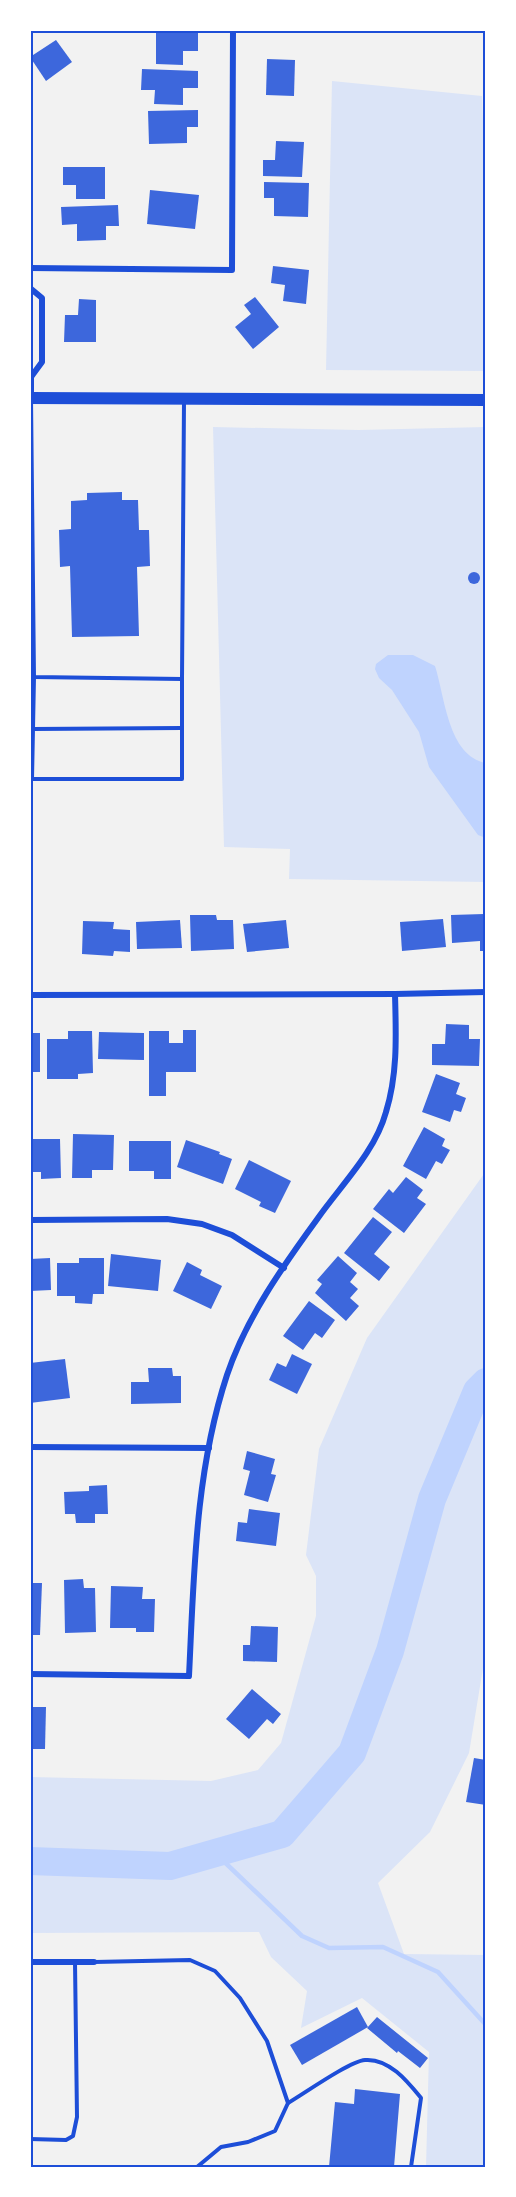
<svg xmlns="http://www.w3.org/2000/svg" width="516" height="2197" viewBox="0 0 516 2197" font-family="'IBM Plex Sans',sans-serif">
	<rect width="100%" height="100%" fill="#f2f2f2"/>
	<!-- green -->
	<g fill="#dbe4f7">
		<polygon points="332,81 482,96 486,197 486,371 326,370"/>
		<polygon points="213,427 359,430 486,427 486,882 289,879 290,849 224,847"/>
		<polygon points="486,1171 486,1650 469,1753 430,1832 378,1883 404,1954 486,1955 486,2167 426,2167 429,2052 362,1998 301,2028 307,1991 271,1957 259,1932 30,1933 30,1777 211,1781 258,1770 281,1743 316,1616 316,1576 306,1555 319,1449 367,1338"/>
	</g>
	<!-- water -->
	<path fill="#bfd3fe" d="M388,655h25l22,11c10,31 13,90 51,97v75l-8,-3 -49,-68 -10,-35 -27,-42 -13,-12 -4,-9 1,-5z"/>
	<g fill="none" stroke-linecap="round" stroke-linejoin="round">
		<!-- stream -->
		<polyline stroke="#bfd3fe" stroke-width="4.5" points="215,1853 302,1936 329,1948 383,1947 438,1972 486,2025"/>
		<!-- river -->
		<polyline stroke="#bfd3fe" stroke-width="28" points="30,1861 170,1866 282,1834 352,1753 390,1651 432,1499 477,1391 486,1382"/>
	</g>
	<!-- building -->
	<g fill="#3d67dc">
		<polygon points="156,33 198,33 198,51 183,51 183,65 156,64"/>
		<polygon points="56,40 72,62 46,81 30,57"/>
		<polygon points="267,59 295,60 294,96 266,95"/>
		<polygon points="142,69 198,71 198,88 183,88 183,105 154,104 155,90 141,90"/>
		<polygon points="198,110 198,127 187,127 187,143 149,144 148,111"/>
		<polygon points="276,141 304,142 302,177 263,176 263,160 275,160"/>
		<polygon points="63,167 105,167 105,199 76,199 76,185 63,185"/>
		<polygon points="264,182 309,183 308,217 274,216 274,198 264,198"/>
		<polygon points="150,190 199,195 195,229 147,224"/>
		<polygon points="118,205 119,226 106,226 106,240 77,241 77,224 62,225 61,207"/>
		<polygon points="273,266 309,270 306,304 283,301 285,285 271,283"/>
		<polygon points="255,297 279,327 253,349 235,327 251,314 244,305"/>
		<polygon points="79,299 96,300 96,342 64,342 65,315 78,315"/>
		<polygon points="122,492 122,500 138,500 139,530 149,530 150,566 137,567 139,636 72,637 70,566 60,567 59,530 71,529 71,501 87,500 87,493"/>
		<circle cx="474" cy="578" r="6"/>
		<polygon points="483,900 486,900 486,951 480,951 480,941 452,943 451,915 484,914"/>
		<polygon points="190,915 216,915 217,920 233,920 234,949 191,951"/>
		<polygon points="443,919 446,947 402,951 400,922"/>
		<polygon points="180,920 182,948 137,949 136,922"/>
		<polygon points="286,920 289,948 247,952 243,924"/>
		<polygon points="83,921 114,922 113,929 130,930 130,952 114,951 113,956 82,954"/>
		<polygon points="446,1024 469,1025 469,1039 480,1039 479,1066 432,1065 432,1044 445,1044"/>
		<polygon points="183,1030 196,1030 196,1072 166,1072 166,1096 149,1096 149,1031 169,1031 169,1043 183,1043"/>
		<polygon points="68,1031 92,1031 93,1073 78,1074 78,1079 47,1079 47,1039 68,1039"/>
		<polygon points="99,1032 144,1033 144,1060 98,1059"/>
		<rect x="30" y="1033" width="10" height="39"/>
		<polygon points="436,1074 460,1083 456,1094 466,1098 461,1112 454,1110 450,1122 422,1112"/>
		<polygon points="424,1127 445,1139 442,1146 450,1150 442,1164 436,1161 426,1179 403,1166"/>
		<polygon points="73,1134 114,1135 113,1170 92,1170 92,1178 72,1178"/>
		<polygon points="32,1139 60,1139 61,1178 41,1179 41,1172 30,1172"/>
		<polygon points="186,1140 220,1152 219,1154 232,1159 223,1184 177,1167"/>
		<polygon points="129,1141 171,1141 171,1179 154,1179 154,1171 129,1171"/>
		<polygon points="249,1160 291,1181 275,1213 259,1206 261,1202 235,1189"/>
		<polygon points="406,1177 423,1190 417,1198 426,1204 404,1233 373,1209 389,1189 393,1193"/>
		<polygon points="373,1217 392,1232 374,1254 390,1267 379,1281 344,1253"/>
		<polygon points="111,1254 161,1260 158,1291 108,1286"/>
		<polygon points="338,1256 357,1273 350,1282 358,1289 350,1298 359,1306 346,1321 315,1293 322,1284 317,1280"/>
		<polygon points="50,1258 51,1290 30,1291 30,1259"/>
		<polygon points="79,1258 104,1258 104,1294 93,1294 92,1304 75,1303 75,1296 57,1296 57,1263 79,1263"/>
		<polygon points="187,1262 202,1270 200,1275 222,1286 211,1309 173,1291"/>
		<polygon points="309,1301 335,1320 322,1338 315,1333 303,1350 283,1336"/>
		<polygon points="292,1354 312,1364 297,1394 269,1380 277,1363 286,1367"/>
		<polygon points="65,1359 70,1398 30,1403 30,1363"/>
		<polygon points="148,1368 172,1368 173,1376 181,1376 181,1403 131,1404 131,1382 149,1382"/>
		<polygon points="247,1451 275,1459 271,1474 276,1475 268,1502 244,1495 250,1471 243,1469"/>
		<polygon points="107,1485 108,1514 95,1514 95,1523 76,1523 75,1514 65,1514 64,1492 89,1491 89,1486"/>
		<polygon points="249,1509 280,1513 276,1546 236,1541 238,1522 247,1523"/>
		<polygon points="83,1579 84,1588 95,1588 96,1632 65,1633 64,1580"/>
		<polygon points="30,1583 42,1583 40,1635 30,1635"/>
		<polygon points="111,1586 143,1587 142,1599 155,1599 154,1632 136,1632 136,1628 110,1628"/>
		<polygon points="251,1626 278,1627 277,1662 243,1661 243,1645 250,1645"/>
		<polygon points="252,1689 281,1714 273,1724 267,1719 249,1739 226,1719"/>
		<polygon points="30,1707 46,1707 45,1749 30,1749"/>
		<polygon points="474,1758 486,1760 486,1805 466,1802"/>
		<polygon points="357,2007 368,2027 302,2065 290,2045"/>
		<polygon points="377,2017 428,2058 420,2068 398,2051 397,2053 367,2028"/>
		<polygon points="355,2089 400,2094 394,2167 329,2167 335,2102 354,2104"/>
	</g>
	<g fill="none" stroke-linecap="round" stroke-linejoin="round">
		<!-- service -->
		<g stroke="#1d4ed8" stroke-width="4">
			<polyline points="31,399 34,677 182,679 184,401"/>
			<polyline points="34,677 32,779 182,779 182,679"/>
			<polyline points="33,729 182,728"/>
			<polyline points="94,1962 190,1960 215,1971 240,1998 267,2041 288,2103 275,2131 248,2142 221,2147 197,2167"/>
			<path d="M288,2103c17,-10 62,-42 77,-43 24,-2 43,22 56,38l-10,69"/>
			<polyline points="30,2139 66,2140 73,2136 77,2117 75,1962"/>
		</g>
		<!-- minor -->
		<g stroke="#1d4ed8" stroke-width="6">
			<polyline points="30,204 30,288"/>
			<polyline points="30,268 232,270 233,30"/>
			<polyline points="30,288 42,298 42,362 31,377 31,398"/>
			<polyline points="30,995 395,994 486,992"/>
			<polyline points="30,1220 167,1219 202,1224 232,1235 284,1268"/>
			<polyline points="30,1447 209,1448"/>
			<path d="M30,1674l159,2c5,-101 6,-204 38,-301 19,-57 56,-109 91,-157 24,-34 57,-66 68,-106 12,-39 10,-78 9,-118"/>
			<polyline points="30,1962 94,1962"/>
		</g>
		<!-- primary -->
		<polyline stroke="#1d4ed8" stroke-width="12" points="30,398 486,400"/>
	</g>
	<!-- border -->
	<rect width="516" height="2197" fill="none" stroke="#ffffff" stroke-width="63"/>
	<rect x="32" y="32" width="452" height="2134" fill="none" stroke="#1d4ed8" stroke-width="2"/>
</svg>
